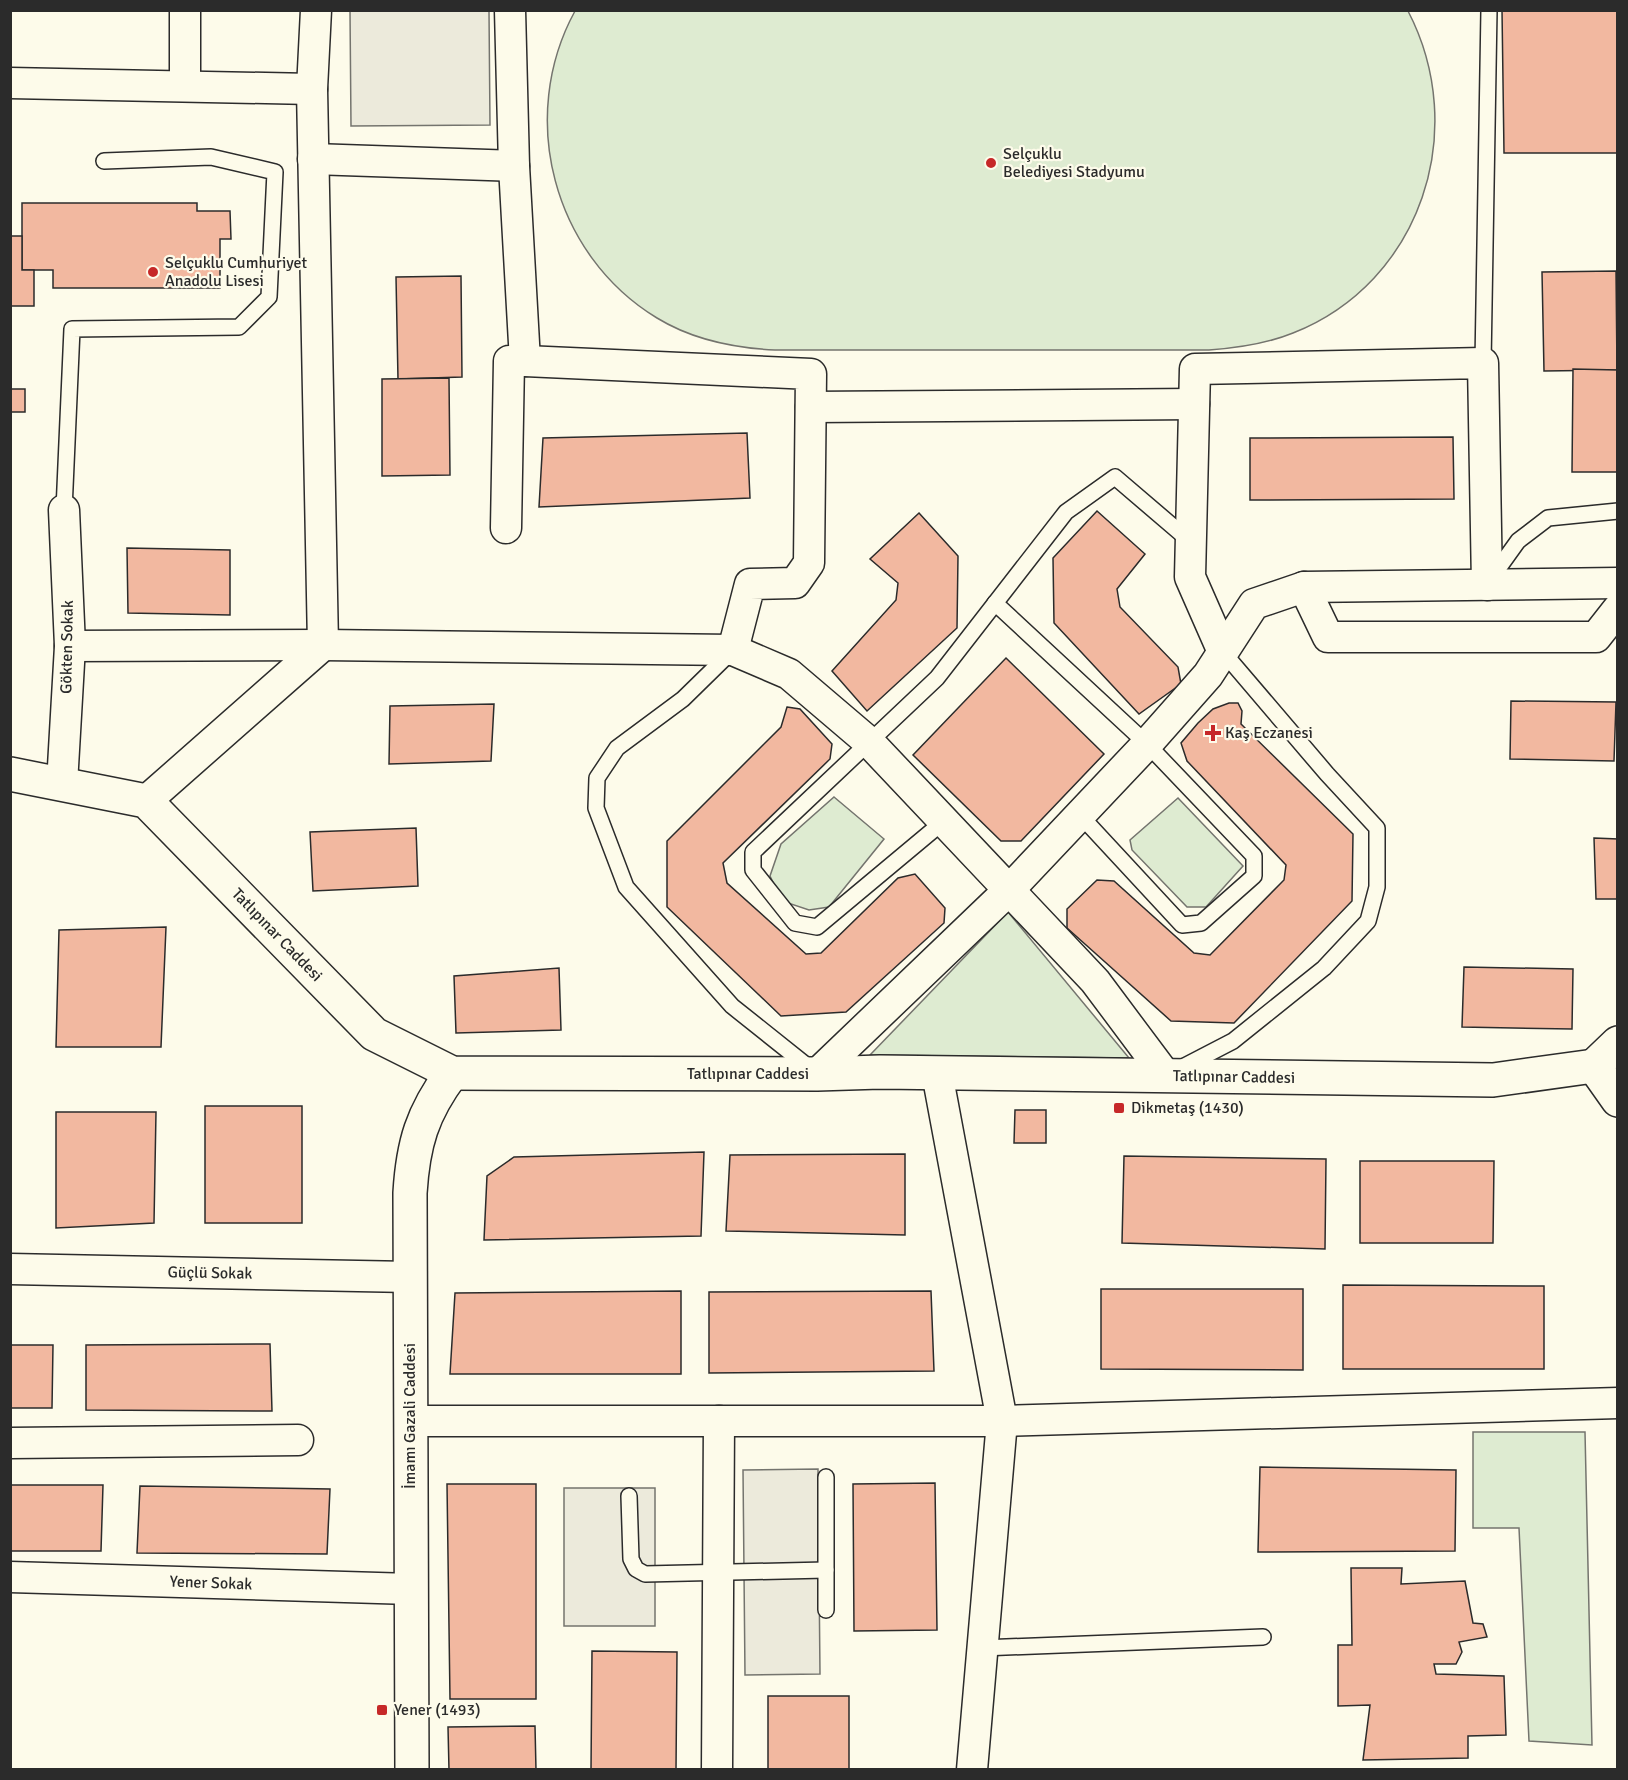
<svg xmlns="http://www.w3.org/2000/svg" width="1628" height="1780" viewBox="0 0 1628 1780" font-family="Signika,sans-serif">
	<rect width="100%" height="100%" fill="#fdfbea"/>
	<!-- green -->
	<g fill="#deebd1" stroke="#74746e" stroke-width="1.5">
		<path d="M575,11h833c62,119 14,271 -115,322 -27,11 -55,15 -84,17h-434c-42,-2 -82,-10 -118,-32 -104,-63 -140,-201 -82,-307z"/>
		<polygon points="834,797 884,839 829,907 809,910 782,901 770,876 781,844"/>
		<polygon points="1178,798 1243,866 1206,907 1187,907 1132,850 1130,840"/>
		<polygon points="1008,912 1129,1058 870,1055"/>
		<polygon points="1473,1432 1585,1432 1592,1745 1529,1741 1519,1528 1473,1528"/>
	</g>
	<!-- parking -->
	<g fill="#eceadb" stroke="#74746e" stroke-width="1.5">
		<polygon points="350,11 489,11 490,125 351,126"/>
		<polygon points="818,1469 820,1674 745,1675 743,1470"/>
		<rect x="564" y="1488" width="91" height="138"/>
	</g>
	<!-- building -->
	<g fill="#f2b8a0" stroke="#2b2b2b" stroke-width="1.5">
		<polygon points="1502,10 1618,10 1618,153 1504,153"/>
		<polygon points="22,203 197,203 197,211 230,211 231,239 220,239 220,288 53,288 53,270 22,270"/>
		<polygon points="10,236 22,236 22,270 34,270 34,306 10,306"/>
		<polygon points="1616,271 1617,370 1544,371 1542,272"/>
		<polygon points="461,276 462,377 398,379 396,277"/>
		<polygon points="1573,369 1618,370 1618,472 1572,472"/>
		<polygon points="449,378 450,475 382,476 382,379"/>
		<rect x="10" y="389" width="15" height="23"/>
		<polygon points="747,433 750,498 539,507 543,438"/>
		<polygon points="1453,437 1454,499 1250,500 1250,438"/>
		<polygon points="1097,511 1145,554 1117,589 1120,607 1178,667 1181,684 1139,714 1054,623 1053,558"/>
		<polygon points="919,513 958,556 957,628 867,711 832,671 896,600 898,583 870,559"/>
		<polygon points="127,548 230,550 230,615 128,613"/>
		<polygon points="1006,658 1104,754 1021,841 1001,841 913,755"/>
		<polygon points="1511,701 1616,702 1614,761 1510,759"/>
		<polygon points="1229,703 1238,703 1242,711 1241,724 1353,834 1352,901 1234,1023 1171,1021 1067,928 1067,909 1097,880 1114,881 1194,953 1210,955 1284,880 1286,865 1187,761 1181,743 1198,723 1213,709"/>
		<polygon points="494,704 491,761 389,764 390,706"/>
		<polygon points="787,707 800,709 832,744 830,759 723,863 727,883 806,954 821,953 898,878 915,874 945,908 944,923 846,1012 781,1016 667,907 667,841 781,727"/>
		<polygon points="416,828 418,886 313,891 310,832"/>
		<polygon points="1594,838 1618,839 1618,899 1596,899"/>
		<polygon points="166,927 161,1047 56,1047 59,930"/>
		<polygon points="1464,967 1573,969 1572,1029 1462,1027"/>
		<polygon points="559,968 561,1030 456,1033 454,976"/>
		<rect x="205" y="1106" width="97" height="117"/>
		<polygon points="1015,1110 1046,1110 1046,1143 1014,1143"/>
		<polygon points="56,1112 156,1112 154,1223 56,1228"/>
		<polygon points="704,1152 701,1236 484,1240 487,1176 514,1157"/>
		<polygon points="905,1154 905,1235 726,1231 730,1155"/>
		<polygon points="1124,1156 1326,1159 1325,1249 1122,1243"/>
		<polygon points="1360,1161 1494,1161 1493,1243 1360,1243"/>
		<polygon points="1343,1285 1544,1286 1544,1369 1343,1369"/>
		<polygon points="1101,1289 1303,1289 1303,1370 1101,1369"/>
		<polygon points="681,1291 681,1374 450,1374 455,1293"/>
		<polygon points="931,1291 934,1371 709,1373 709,1292"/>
		<polygon points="270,1344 272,1411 86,1410 86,1345"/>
		<polygon points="10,1345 53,1345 52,1408 10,1408"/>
		<polygon points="1260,1467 1456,1470 1455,1551 1258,1552"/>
		<polygon points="935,1483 937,1630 854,1631 853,1484"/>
		<polygon points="447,1484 536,1484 536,1699 450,1699"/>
		<polygon points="10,1485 103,1485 101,1551 10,1551"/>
		<polygon points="140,1486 330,1489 327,1554 137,1553"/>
		<polygon points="1351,1568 1402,1568 1401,1584 1465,1581 1473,1623 1483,1624 1487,1637 1459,1642 1462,1652 1456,1664 1434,1664 1436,1674 1504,1676 1506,1735 1468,1736 1468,1758 1363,1760 1370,1705 1338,1706 1338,1645 1352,1645"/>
		<polygon points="592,1651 677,1652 676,1770 591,1770"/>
		<rect x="768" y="1696" width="81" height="74"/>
		<polygon points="535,1726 536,1770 449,1770 448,1727"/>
	</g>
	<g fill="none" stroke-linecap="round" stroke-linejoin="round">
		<!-- lane casing -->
		<g stroke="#2b2b2b" stroke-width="18">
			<g id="lane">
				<polyline points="1483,363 1489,10"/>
				<polyline points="64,510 72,329 239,327 269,297 275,172 211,157 104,161"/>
				<polyline points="1490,580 1518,541 1548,518 1618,511"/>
				<polyline points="995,603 1147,744 1254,856 1254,876 1201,923 1182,925 1080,815"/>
				<polyline points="731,652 683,699 617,748 597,778 596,808 626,887 732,1006 811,1069"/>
				<polyline points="944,821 817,927 795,923 753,870 753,852 937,678 1066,512 1115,477 1191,542"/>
				<polyline points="1179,1069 1233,1041 1324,968 1368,921 1377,887 1377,828 1327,774 1223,652"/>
				<polyline points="826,1477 826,1610"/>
				<polyline points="629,1496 631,1559 636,1569 645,1574 826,1570"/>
				<polyline points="982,1648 1263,1637"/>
			</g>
		</g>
		<!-- street casing -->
		<g stroke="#2b2b2b" stroke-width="33">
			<g id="street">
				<polyline points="185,10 185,86"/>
				<polyline points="10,83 312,89"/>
				<polyline points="313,159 514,166"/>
				<polyline points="525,361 811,374 809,563 795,583 750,584 733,650"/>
				<polyline points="811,407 1194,404"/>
				<polyline points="506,528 509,361 525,361 514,166 510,10"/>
				<polyline points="1304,587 1328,637 1596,637 1618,609"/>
				<polyline points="70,646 323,645 733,650 789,674 870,743 1095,981 1166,1076"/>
				<polyline points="1223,652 1190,577 1195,369 1483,363 1487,585"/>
				<polyline points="62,784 70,646 64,510"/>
				<polyline points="146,801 323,645 312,89 316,10"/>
				<polyline points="937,1073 1002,1421 972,1770"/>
				<polyline points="817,1074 1009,890 1147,744 1208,675 1254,604 1304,587 1618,583"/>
				<polyline points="10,1269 410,1277"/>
				<polyline points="411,1421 1002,1421 1618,1403"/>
				<polyline points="10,1443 298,1440"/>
				<polyline points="10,1577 411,1589"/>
				<polyline points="717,1770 719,1421"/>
			</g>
		</g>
		<!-- secondary casing -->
		<g stroke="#2b2b2b" stroke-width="36">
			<g id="secondary">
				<polyline points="10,774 146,801 374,1034 452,1073 817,1074 880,1072 1493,1080 1594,1066"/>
				<polyline points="1594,1066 1618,1100"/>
				<polyline points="1594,1066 1618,1043"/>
				<path d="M412,1770l-2,-577c3,-49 12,-80 42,-120"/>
			</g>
		</g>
		<!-- lane -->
		<use href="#lane" stroke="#fdfbea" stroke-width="15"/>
		<!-- street -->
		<use href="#street" stroke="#fdfbea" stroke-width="30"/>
		<!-- secondary -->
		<use href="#secondary" stroke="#fdfbea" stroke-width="33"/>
	</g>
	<!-- markers -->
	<g fill="#c62828" stroke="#fdfbea" stroke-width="2">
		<circle cx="991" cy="163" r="6"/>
		<circle cx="153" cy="272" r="6"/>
		<path d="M1210 724h6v6h6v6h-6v6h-6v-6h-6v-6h6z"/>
		<rect x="1113" y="1102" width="12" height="12" rx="3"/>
		<rect x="376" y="1704" width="12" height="12" rx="3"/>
	</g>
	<g text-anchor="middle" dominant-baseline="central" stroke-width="4.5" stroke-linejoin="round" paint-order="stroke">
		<!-- poi labels -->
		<g font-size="16" fill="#2b2b2b" stroke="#fdfbea" text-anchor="start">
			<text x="1003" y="154">Selçuklu<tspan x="1003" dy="18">Belediyesi Stadyumu</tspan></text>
			<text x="165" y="263">Selçuklu Cumhuriyet<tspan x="165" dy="18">Anadolu Lisesi</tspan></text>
			<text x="1225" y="733">Kaş Eczanesi</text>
			<text x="1131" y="1108">Dikmetaş (1430)</text>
			<text x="394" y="1710">Yener (1493)</text>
		</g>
		<!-- street labels -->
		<g font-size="16" fill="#2b2b2b" stroke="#fdfbea">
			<text transform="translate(67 647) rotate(-89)">Gökten Sokak</text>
			<text transform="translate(277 935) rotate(46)">Tatlıpınar Caddesi</text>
			<text x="748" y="1074">Tatlıpınar Caddesi</text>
			<text transform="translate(1234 1077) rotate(1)">Tatlıpınar Caddesi</text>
			<text transform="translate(210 1273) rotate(1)">Güçlü Sokak</text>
			<text transform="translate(410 1416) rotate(-90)">İmamı Gazali Caddesi</text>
			<text transform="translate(211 1583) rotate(2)">Yener Sokak</text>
		</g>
	</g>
	<!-- border -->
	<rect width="1628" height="1780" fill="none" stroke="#2b2b2b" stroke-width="24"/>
</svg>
